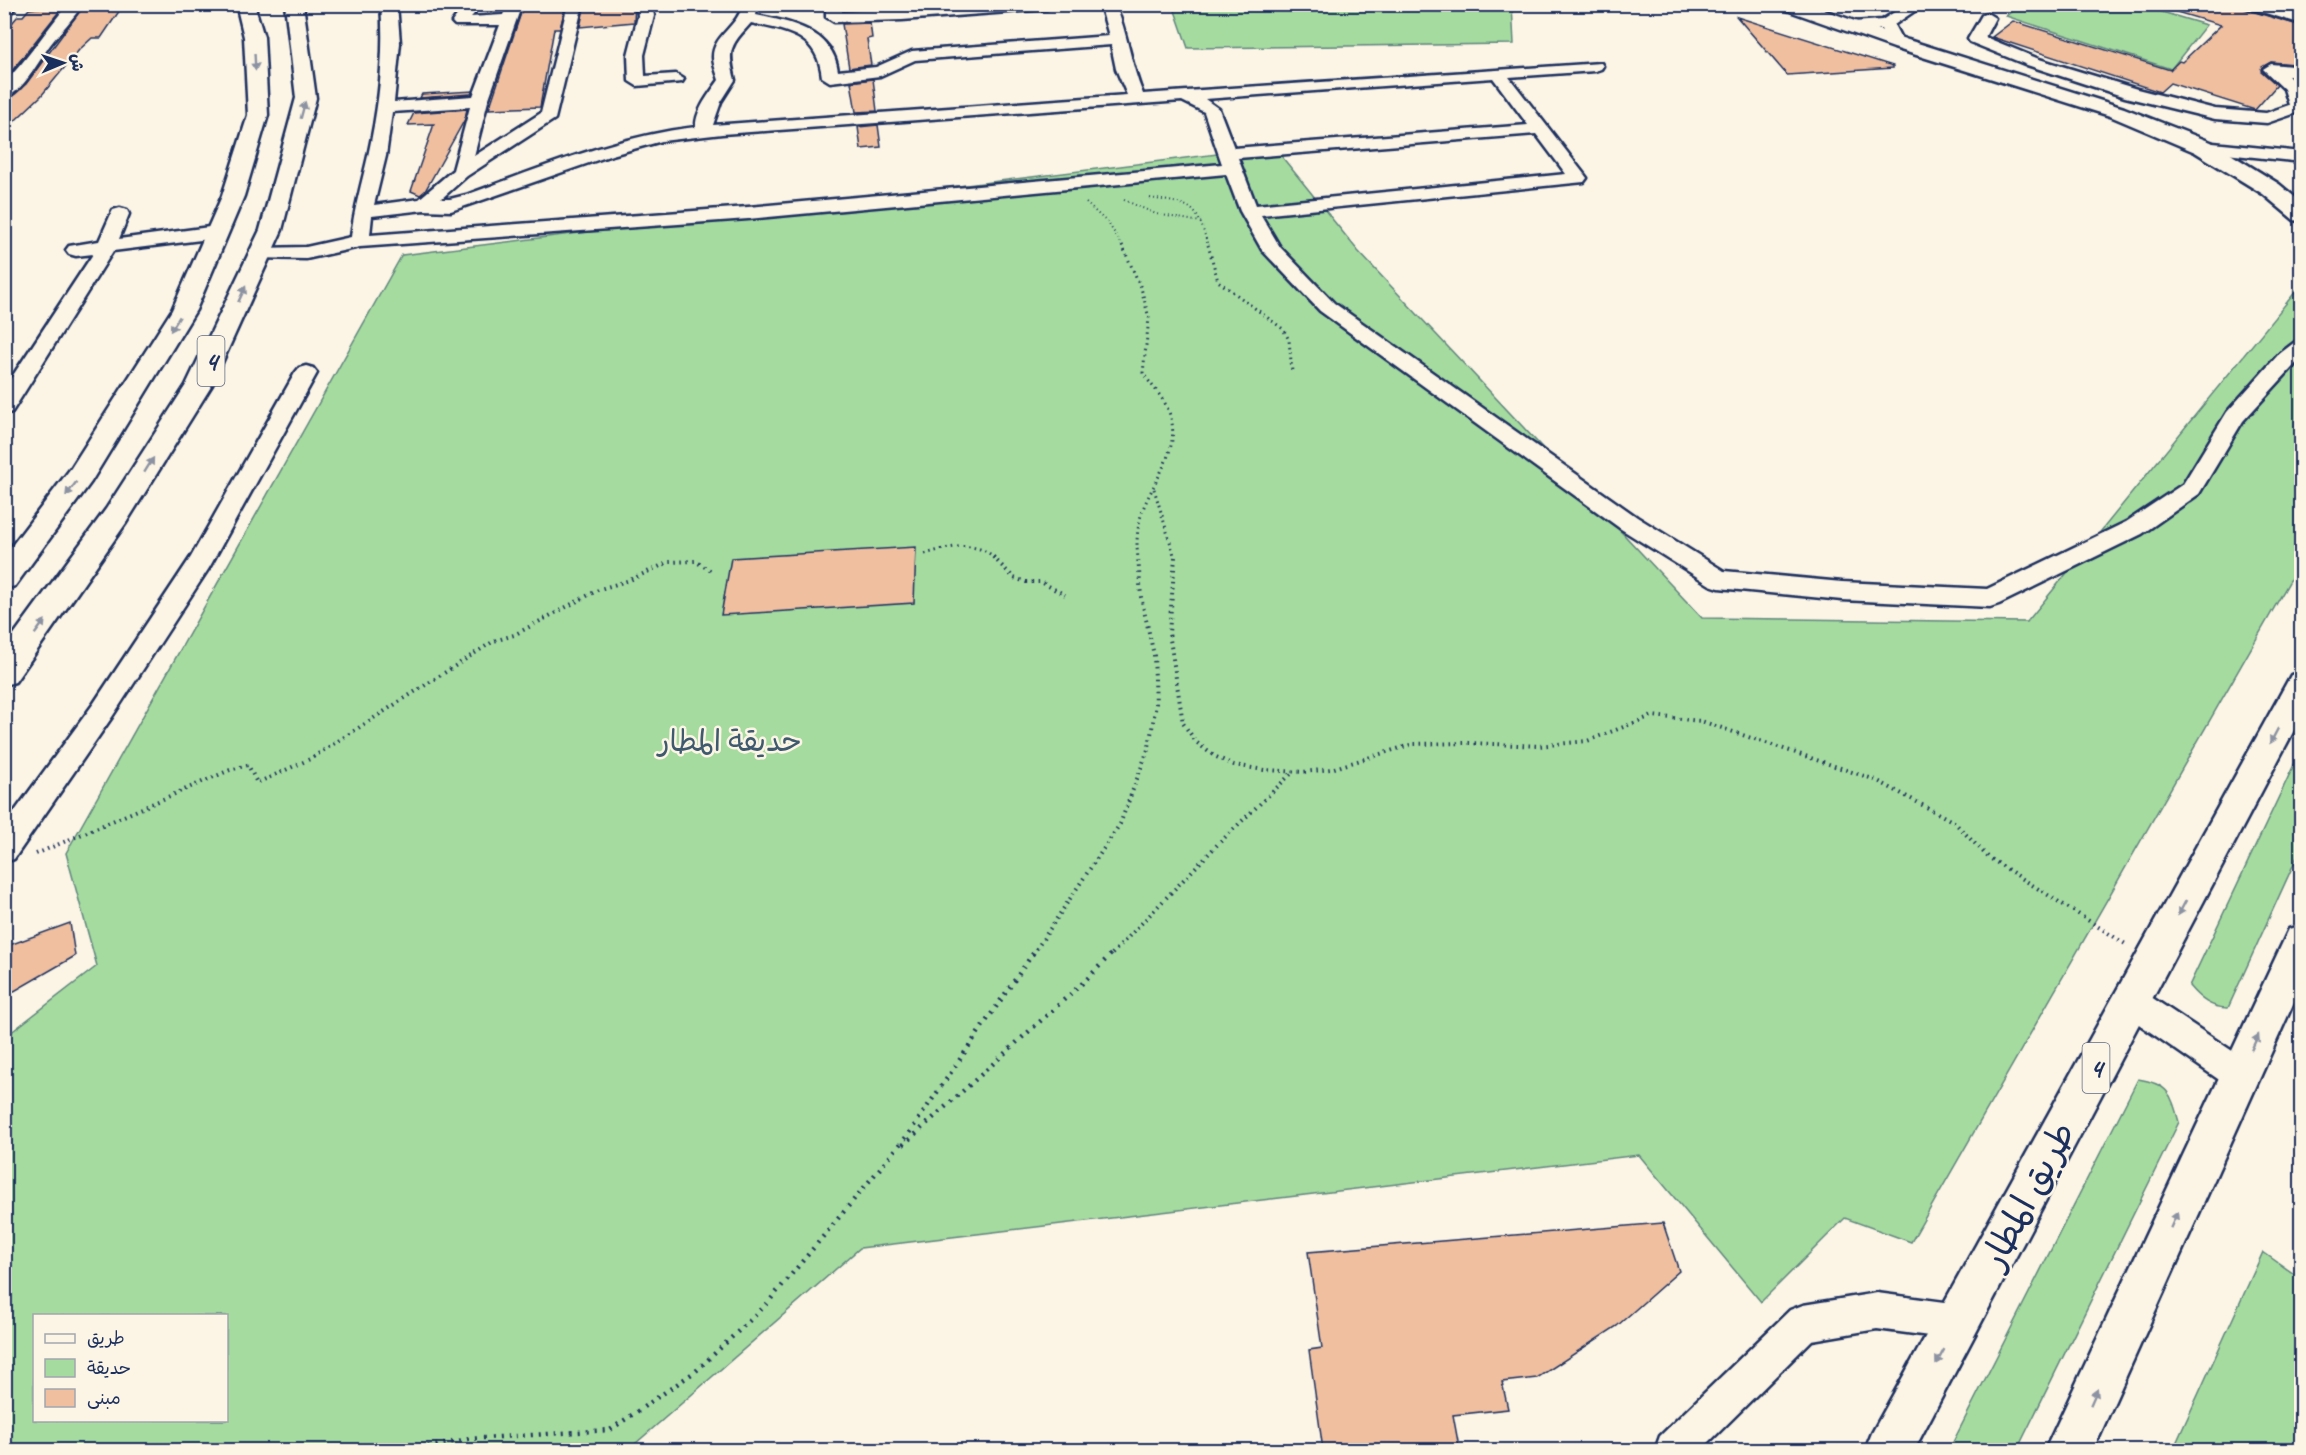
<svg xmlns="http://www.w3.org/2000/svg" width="2306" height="1455" viewBox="0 0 2306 1455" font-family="Caveat,'Playpen Sans Arabic',sans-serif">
	<rect width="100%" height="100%" fill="#fcf5e5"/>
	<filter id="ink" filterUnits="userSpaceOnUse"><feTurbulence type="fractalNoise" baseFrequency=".0167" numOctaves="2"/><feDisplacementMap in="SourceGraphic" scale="12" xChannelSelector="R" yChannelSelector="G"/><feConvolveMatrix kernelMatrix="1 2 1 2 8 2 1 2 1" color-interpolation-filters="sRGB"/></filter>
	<g filter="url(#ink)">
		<!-- green -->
		<g fill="#a5db9f" stroke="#60857e" stroke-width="1.5" fill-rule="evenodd">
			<polygon points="2135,4 2206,25 2171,69 2006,16 2020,5"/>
			<polygon points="1173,5 1512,5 1514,44 1188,48"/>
			<path d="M1274,147l84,104 344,367 325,4 274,-337v276l-390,681 -66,-24 -84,84 -122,-147 -779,93 -232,202h-623v-413l92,-71 -31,-113 336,-598zM34,1316h192v104h-192z"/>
			<path d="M2301,750v98l-73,160c-17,0 -28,-9 -39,-22z"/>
			<path d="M2138,1079c31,5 33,15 41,43l-162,328h-68z"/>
			<polygon points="2263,1252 2301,1279 2301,1450 2173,1450"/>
		</g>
		<!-- building -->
		<g fill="#efbf9f" stroke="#1b2f5e" stroke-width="1.5">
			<polygon points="49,4 65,4 11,72 4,72 4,24 12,23 18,16 23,16 29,9 47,7"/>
			<polygon points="85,4 124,4 101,38 92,38 79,50 41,96 4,131 4,101 26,84"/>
			<polygon points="524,4 566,4 560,29 554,29 540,107 489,109"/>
			<polygon points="585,4 635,4 634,22 580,27"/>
			<polygon points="2173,4 2242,4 2245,9 2301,26 2301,59 2296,64 2271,62 2262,67 2261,71 2277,85 2255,110 2170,83 2160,92 1992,37 2013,21 2170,70 2179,61 2182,62 2221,25 2173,11"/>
			<polygon points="1737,17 1893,66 1893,68 1787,75"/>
			<polygon points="870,23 872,38 867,39 871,65 849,68 842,24"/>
			<polygon points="873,79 877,111 856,112 851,82"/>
			<polygon points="473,91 471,94 420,98 422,94"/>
			<polygon points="467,109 465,119 425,191 420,195 411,191 434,124 408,125 414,113"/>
			<polygon points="878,125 881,147 861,149 858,127"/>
			<polygon points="916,547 914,603 721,615 731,558"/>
			<polygon points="70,923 75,956 4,997 4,947"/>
			<polygon points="1663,1223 1679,1271 1617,1326 1537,1378 1502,1382 1508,1409 1453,1415 1459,1447 1434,1450 1323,1450 1309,1350 1322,1348 1308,1252"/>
		</g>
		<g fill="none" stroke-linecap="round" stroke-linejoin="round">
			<!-- street casing -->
			<g stroke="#1b2f5e" stroke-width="5">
				<g id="street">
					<polygon points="4,4 18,4 9,15 4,16"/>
					<path d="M68,4h15c-10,15 -22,27 -33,41 -11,15 -27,48 -46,53v-15c24,-24 42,-53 64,-79z"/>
					<path d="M381,4h16l3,39 -6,59 79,-6 27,-71h-45l-3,-3 6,-8v-10h15l1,10 -3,3 32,-2 4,-11h15l-34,97 -14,55 67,-43 27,-109h15l-28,115 -88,57 -26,23h9l16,-4c75,-27 150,-59 230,-68 -1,-16 14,-34 23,-47 -2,-7 -6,-16 -6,-23 0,-22 25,-30 30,-53h15l-2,11c34,7 77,15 82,56l38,-4 36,-16 197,-15 -9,-32h15c13,30 15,59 28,90l458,-31 2,3 -2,3 -6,2 -86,6 75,97 3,4 -3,4 -323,33 19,32 54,56 303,214 87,54 118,11 145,7 139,-67 57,-38 44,-72 51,-57 17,-13 7,-2v17l-59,64 -44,73 -57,40 -143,70 -9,3 -148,-7 -123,-12 -9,-3 -89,-56 -301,-218 -58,-61 -22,-39 -14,-37 -478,45 -388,28 -54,12 -53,-1 -3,-4 3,-4 7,-2 46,-1 45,-10c3,-28 11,-54 17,-81 11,-50 17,-101 13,-152zM751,23c36,8 67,11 71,54l8,5 50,-6 35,-16 196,-15 5,24 11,26 -414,30 8,-23 14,-22c-8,-31 -5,-34 16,-57zM1493,78l35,47 -294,23 -15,-39 -14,-10zM1182,101l22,11 18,52 -474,43 -378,28 2,-19 52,-6 27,1 161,-56 50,-14 60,-7zM470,107l-17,63 -34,29 -45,6 12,-49 6,-44zM1536,134l30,40 -310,31 -18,-47z"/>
					<polygon points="637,4 652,4 654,16 644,55 645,76 676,74 684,79 682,82 637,86 629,81 628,55 638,16"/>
					<polygon points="826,4 842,4 842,12 980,4 1054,4 1047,9 902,20 834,22 826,17"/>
					<polygon points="1907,4 1925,4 1894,25 1903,42 1901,45 1889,45 1881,29 1853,32 1845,27 1853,22 1882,20"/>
					<polygon points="2244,4 2268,4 2302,15 2302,24 2246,7"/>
					<polygon points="1987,13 1995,18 1985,37 2039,59 2137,89 2215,109 2266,113 2289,105 2284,89 2263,69 2271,64 2302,67 2302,77 2288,76 2300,87 2302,111 2267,123 2215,119 2125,97 2027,65 1970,42 1968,39 1982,15"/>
					<polygon points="2203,142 2302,152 2302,162 2197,151 2194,147 2197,143"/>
					<polygon points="120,208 127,210 129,214 119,239 217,226 224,228 226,232 224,236 217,238 113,251 12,412 4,414 4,389 93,254 76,256 69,254 66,250 69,246 99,241 111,214 113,210"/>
					<polygon points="306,366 313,368 317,373 209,568 112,717 14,859 4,862 4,826 94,703 191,557 295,373 299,368"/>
					<polygon points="2131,987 2142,991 2252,1064 2256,1075 2252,1086 2240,1091 2228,1086 2120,1011 2115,1001 2120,991"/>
					<polygon points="1877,1293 1959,1304 1972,1309 1977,1322 1972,1335 1959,1340 1877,1329 1812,1340 1701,1450 1655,1450 1660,1436 1790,1310 1803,1305"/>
				</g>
			</g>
			<!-- secondary casing -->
			<g stroke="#1b2f5e" stroke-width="5">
				<polygon id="secondary" points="1779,4 1807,4 1908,40 2124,108 2211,142 2279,184 2302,203 2302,222 2294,220 2263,194 2195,152 2110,116 1894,48 1781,8"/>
			</g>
			<!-- highway casing -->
			<g stroke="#1b2f5e" stroke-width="5">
				<g id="highway">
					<polygon points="236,4 254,4 264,37 268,115 244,196 196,310 91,482 15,586 4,589 4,556 71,468 172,310 222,196 248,115 244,37"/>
					<polygon points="285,4 303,4 316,98 282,230 212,385 126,523 15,682 4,685 4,648 106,509 186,385 260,230 296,98"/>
					<polygon points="2302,672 2302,715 1914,1450 1865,1450 1872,1433 2291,675"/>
					<polygon points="2302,925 2302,984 2093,1450 2045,1450 2289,929"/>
				</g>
			</g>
			<!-- path-far3 -->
			<g stroke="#1b2f5e" stroke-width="2" stroke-dasharray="1 3" stroke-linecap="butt">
				<path d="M1150,198c43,7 46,5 58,48"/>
				<polyline points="1124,200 1156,214 1201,222"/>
				<polyline points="1086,203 1108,223 1123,246"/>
			</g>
			<!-- path-far2 -->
			<g stroke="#1b2f5e" stroke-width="3" stroke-dasharray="1.5 4" stroke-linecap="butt">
				<path d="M1122,245l19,43 8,30 -6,55c8,12 21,25 26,39 14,36 -16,68 -27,100 -5,16 -6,30 -4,46"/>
				<polyline points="1208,245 1218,281 1283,329 1289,340 1292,372"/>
				<polyline points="1154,489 1175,558"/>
				<path d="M925,554c23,-7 51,-14 70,4"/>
			</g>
			<!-- path-far1 -->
			<g stroke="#1b2f5e" stroke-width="4" stroke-dasharray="1.5 4.5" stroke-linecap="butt">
				<polyline points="993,557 1014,578 1026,582 1041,582 1065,595"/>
				<polyline points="1175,557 1169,633 1183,723 1196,742 1214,756 1234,765 1264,770 1303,772 1331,769 1413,744 1469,743 1539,746 1587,741 1652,716 1701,721 1876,780 1954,822 1988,857 2127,945"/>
				<polyline points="36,854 230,770 248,765 257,783 310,759 494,641 514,635 600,589 630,580 669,562 695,561 713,572"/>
				<polyline points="1033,954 1120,824 1149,747 1156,704 1154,655 1141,597 1138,557"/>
				<polyline points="1112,954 1217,845 1292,773"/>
			</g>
			<!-- path -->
			<g stroke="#1b2f5e" stroke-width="4.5" stroke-dasharray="2 6" stroke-linecap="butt">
				<polyline points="903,1145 1087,979 1113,952"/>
				<polyline points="412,1450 468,1439 610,1430 696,1371 765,1306 907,1136 1034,952"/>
			</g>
			<!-- street -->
			<use href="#street" fill="#fcf5e5" fill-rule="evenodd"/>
			<!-- secondary -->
			<use href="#secondary" fill="#fcf5e5" fill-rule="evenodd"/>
			<!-- highway -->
			<use href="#highway" fill="#fcf5e5" fill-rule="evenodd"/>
		</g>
		<!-- one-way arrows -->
		<defs><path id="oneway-solid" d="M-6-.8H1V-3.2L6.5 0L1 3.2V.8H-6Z" transform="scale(1.5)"/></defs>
		<g fill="#8c92a2">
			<use href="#oneway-solid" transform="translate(255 62) rotate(87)"/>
			<use href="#oneway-solid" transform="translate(303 110) rotate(-75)"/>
			<use href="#oneway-solid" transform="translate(242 294) rotate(-65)"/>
			<use href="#oneway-solid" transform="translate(175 324) rotate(122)"/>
			<use href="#oneway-solid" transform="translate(149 465) rotate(-58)"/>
			<use href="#oneway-solid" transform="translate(71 489) rotate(127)"/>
			<use href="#oneway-solid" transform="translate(40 627) rotate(-54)"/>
			<use href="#oneway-solid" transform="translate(2274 736) rotate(118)"/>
			<use href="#oneway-solid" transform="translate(2182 908) rotate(118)"/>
			<use href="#oneway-solid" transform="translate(2255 1042) rotate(-65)"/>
			<use href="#oneway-solid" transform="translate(2174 1220) rotate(-66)"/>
			<use href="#oneway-solid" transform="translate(1940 1357) rotate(119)"/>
			<use href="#oneway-solid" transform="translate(2094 1397) rotate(-66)"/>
		</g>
	</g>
	<g text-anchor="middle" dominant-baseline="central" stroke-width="5" stroke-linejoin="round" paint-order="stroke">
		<!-- shield labels -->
		<g fill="#fcf5e5" stroke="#5e6a86" stroke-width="1.5">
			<rect x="197.5" y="336" width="27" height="50" rx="4.5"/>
			<rect x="2082.5" y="1043" width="27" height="50" rx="4.5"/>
		</g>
		<g font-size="28" font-weight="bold" fill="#1b2f5e">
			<text x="211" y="361">4</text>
			<text x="2096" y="1068">4</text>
		</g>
		<!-- park labels -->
		<g font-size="30" fill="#3e5a6e" stroke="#fcf5e5">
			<text x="730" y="741">حديقة المطار</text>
		</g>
		<!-- near-street labels -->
		<g font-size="36" fill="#1b2f5e" stroke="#fcf5e5">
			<text transform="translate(2028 1195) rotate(-62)">طريق المطار</text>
		</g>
	</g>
	<!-- margin -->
	<rect width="2306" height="1455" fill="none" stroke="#fcf5e5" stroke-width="24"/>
	<rect x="12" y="12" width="2282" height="1431" fill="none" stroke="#1b2f5e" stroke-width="2" filter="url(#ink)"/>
	<!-- legend -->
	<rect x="33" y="1314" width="195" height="108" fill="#fcf5e5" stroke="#a2a6af" stroke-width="1.5"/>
	<rect x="45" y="1334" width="30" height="9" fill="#fcf5e5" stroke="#a2a6af" stroke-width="1.5"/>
	<text x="87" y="1344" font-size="18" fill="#1b2f5e">طريق</text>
	<rect x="45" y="1359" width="30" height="18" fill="#a5db9f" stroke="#a2a6af" stroke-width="1.5"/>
	<text x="87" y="1374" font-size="18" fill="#1b2f5e">حديقة</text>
	<rect x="45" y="1389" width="30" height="18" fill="#efbf9f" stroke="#a2a6af" stroke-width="1.5"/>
	<text x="87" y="1404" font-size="18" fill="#1b2f5e">مبنى</text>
	<!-- north arrow -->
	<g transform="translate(63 63) rotate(88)" stroke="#fcf5e5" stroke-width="4.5" paint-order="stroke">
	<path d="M0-4.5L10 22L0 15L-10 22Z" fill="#1b2f5e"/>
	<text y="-9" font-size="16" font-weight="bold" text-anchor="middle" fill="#1b2f5e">ش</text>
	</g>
</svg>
